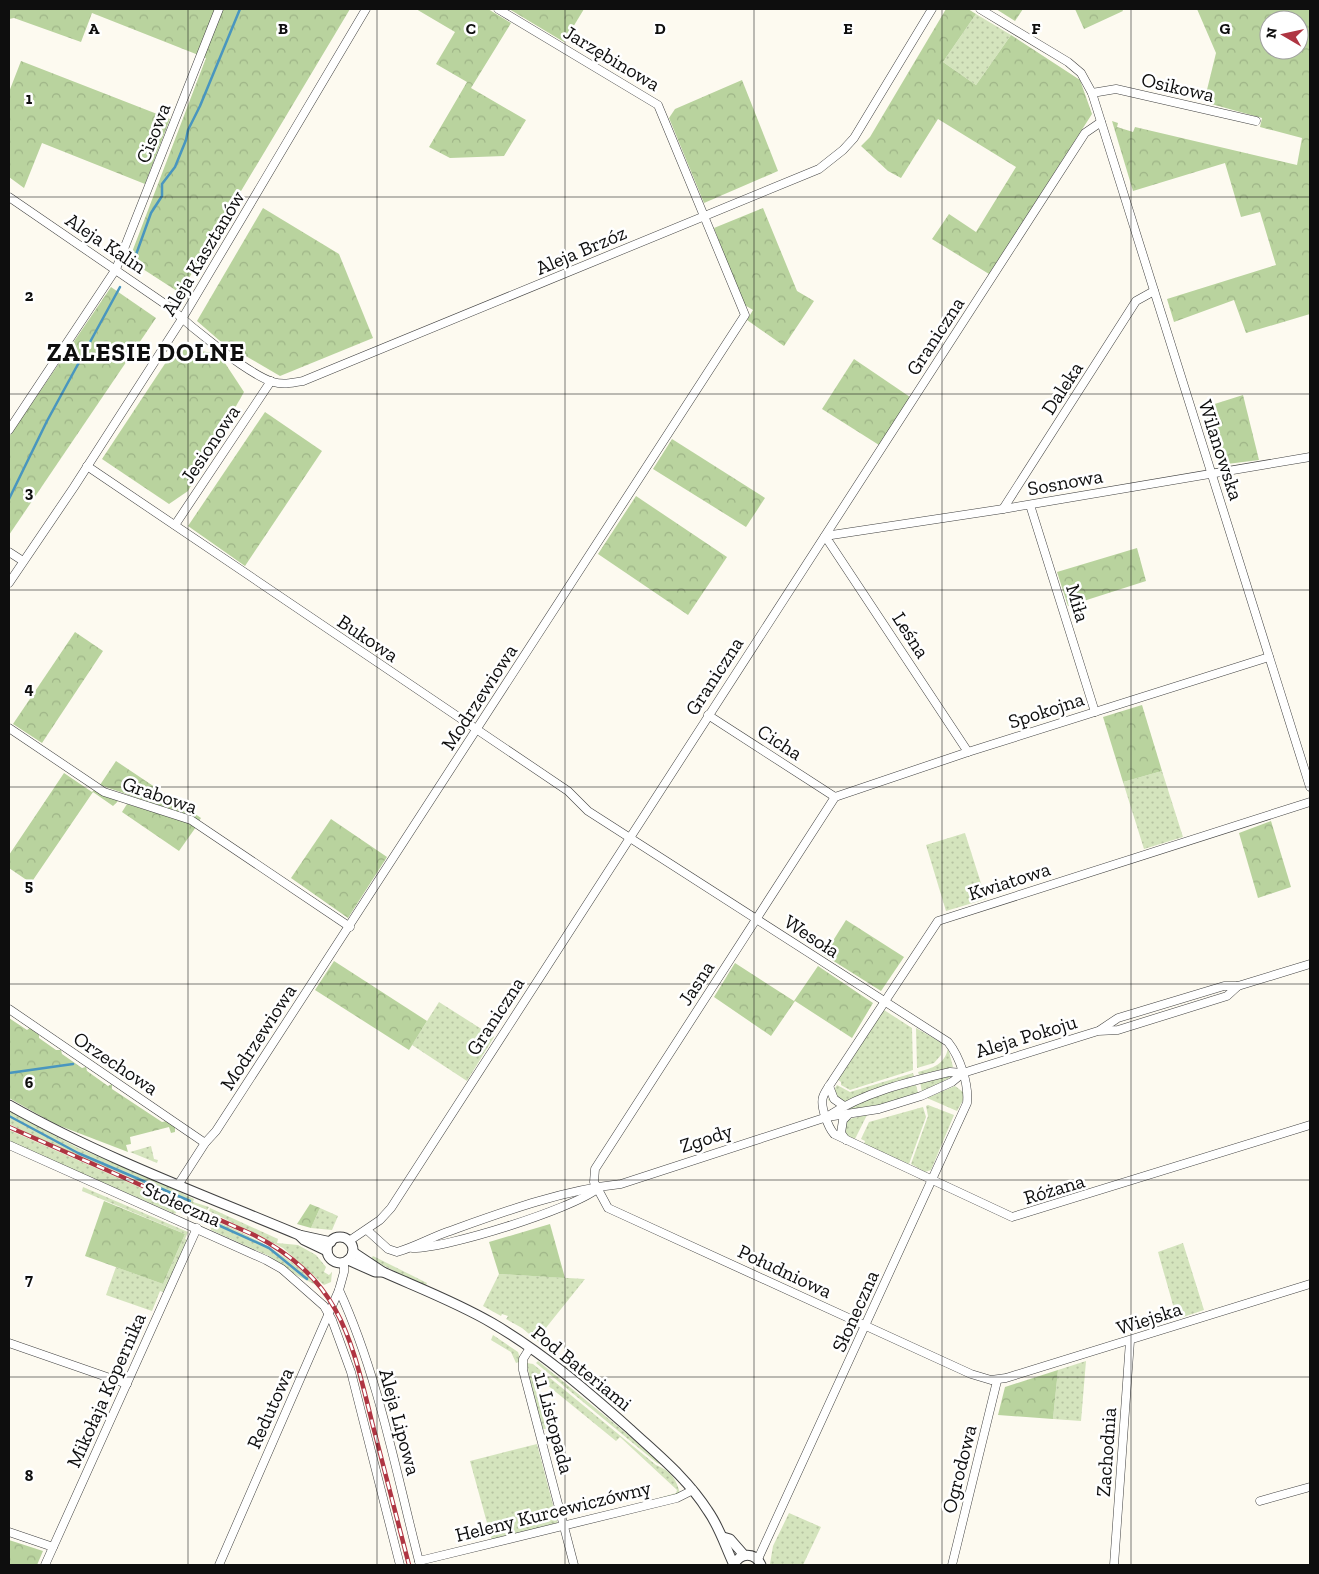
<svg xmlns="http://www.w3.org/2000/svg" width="1319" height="1574" viewBox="0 0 1319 1574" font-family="'Zilla Slab',serif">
	<defs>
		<pattern id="grass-dots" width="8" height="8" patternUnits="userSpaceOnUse" patternTransform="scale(1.25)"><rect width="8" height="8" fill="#d4e4bd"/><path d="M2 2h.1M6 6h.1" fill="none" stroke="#b5c2a1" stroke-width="1.8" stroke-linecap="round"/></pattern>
		<pattern id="forest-crowns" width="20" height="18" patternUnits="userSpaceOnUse" patternTransform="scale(1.25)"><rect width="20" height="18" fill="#b9d39e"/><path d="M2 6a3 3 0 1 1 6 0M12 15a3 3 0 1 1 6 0" fill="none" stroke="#9eb487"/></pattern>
	</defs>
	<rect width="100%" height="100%" fill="#fdfaf0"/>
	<!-- grass -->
	<g fill="url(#grass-dots)">
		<polygon points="976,14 1011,35 976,85 943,62"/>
		<polygon points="1162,771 1183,837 1144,849 1123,782"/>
		<polygon points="965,833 986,899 946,911 926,845"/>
		<polygon points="439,1002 494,1037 467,1081 412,1045"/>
		<polygon points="884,1010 912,1028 913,1070 850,1090 841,1085 841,1082 838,1080"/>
		<polygon points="916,1028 942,1043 941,1055 934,1063 917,1068"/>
		<path d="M948,1048l5,19 -34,8 -1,-3c14,-4 27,-7 30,-24z"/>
		<polygon points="913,1073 914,1076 871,1090 846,1103 836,1105 828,1100 837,1085 850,1092"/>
		<polygon points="952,1075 953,1076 922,1092 920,1082"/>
		<polygon points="916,1085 918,1093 883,1106 837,1113 875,1096"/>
		<polygon points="955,1086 963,1092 963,1100 957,1111 927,1098"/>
		<polygon points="928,1105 954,1115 931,1170 925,1172 911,1164 928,1116 926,1106"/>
		<polygon points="923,1107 926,1117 909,1164 864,1144 865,1141 861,1139 869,1122"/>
		<polygon points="9,1111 78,1148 151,1178 194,1199 193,1202 209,1207 207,1210 41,1140 9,1124"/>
		<polygon points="867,1115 855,1139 845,1135 846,1123 849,1119"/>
		<polygon points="9,1130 205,1216 203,1221 177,1211 175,1214 23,1148 9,1141"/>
		<polygon points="151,1146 154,1159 158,1160 157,1163 130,1152"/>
		<polygon points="83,1187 188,1232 185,1239 188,1240 166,1293 160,1291 152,1311 106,1295 116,1267 163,1284 185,1234 82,1191"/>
		<polygon points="210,1208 278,1239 277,1243 298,1245 316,1255 326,1267 324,1272 329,1275 332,1272 331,1282 324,1285 283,1248 209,1211"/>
		<polygon points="320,1208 338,1216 332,1230 311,1228"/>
		<path d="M206,1217c43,18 80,35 112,69l-22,-11 -27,-19 -58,-26 -1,-5 -6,-3z"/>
		<polygon points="1183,1243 1204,1310 1177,1319 1158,1252"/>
		<polygon points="373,1256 427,1283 425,1287 371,1259"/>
		<polygon points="499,1274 585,1279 537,1339 558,1358 522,1328 506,1319 508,1316 502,1314 501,1316 483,1306"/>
		<polygon points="493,1335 518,1352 520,1358 519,1362 516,1363 511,1352 491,1340"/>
		<polygon points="538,1361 654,1456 665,1466 657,1463 536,1363"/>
		<polygon points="1086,1361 1081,1421 1053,1419 1058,1370"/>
		<path d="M527,1363l6,1 123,101c15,6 21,15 24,29l-20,6 -1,-2 17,-5 1,-3 -57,-53 -4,4 -81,-66 -3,1 14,53h-3l-11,-38z"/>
		<polygon points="537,1444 558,1524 492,1541 470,1461"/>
		<polygon points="789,1513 821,1527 803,1565 772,1565 770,1564 773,1546"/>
	</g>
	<!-- forest -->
	<g fill="url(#forest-crowns)" fill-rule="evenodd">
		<polygon points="9,9 350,9 180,293 129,260 206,58 92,13 81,42 14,18 9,19"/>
		<polygon points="416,9 488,9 511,23 471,88 526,120 504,156 450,158 429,147 467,82 436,64 455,32"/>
		<polygon points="509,9 584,9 564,42"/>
		<polygon points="946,9 968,9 976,14 943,62 976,85 1011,35 1080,80 1092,114 989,274 932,239 949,214 976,232 1016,167 938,119 901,178 888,171 861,146 870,137"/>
		<polygon points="996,9 1023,9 1015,21"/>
		<polygon points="1075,9 1122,9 1123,11 1084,29"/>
		<path d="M1197,9h113v305l-64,19 -12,-33 -60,22 -7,-23 109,-34 -16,-53 -19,5 -16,-54 -92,28 -21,-70 6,2 -1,4 16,5 2,-5 162,38 5,-27 -42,-11 2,-9 -58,-16 12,-49zM1269,20h30v30h-30z"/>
		<polygon points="21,61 170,119 145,184 42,143 24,188 9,177 9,92"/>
		<polygon points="742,80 778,171 704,203 669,118 675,109"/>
		<polygon points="263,208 339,254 373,338 280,376 220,341 197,321"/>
		<polygon points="763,208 797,291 814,301 784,346 747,320 753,310 743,304 714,228"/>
		<polygon points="111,287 156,318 9,535 9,437"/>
		<polygon points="176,347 219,354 244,392 188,491 169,504 102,459"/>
		<polygon points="854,359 910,397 879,445 822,409"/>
		<polygon points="1243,395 1259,460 1219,465 1202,408"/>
		<polygon points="265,412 322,451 245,566 188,526"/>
		<polygon points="672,439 765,498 746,527 653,469"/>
		<polygon points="636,496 727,557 688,615 598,554"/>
		<polygon points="1137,548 1146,581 1068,606 1057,572"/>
		<polygon points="75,632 103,651 42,743 13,724"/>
		<polygon points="1142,705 1162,771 1123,782 1103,717"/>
		<polygon points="116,761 201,818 199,821 190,816 100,785"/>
		<polygon points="64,773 92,792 94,790 118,801 113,806 93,792 31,883 9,868 9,855"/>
		<polygon points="127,804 181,820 196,827 179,851 122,812"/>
		<polygon points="331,819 387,857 348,918 291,878"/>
		<polygon points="1271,821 1291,887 1258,898 1239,833"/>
		<polygon points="846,920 904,957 881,991 824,955"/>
		<polygon points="334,961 427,1021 409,1050 315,990"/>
		<polygon points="735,963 794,1001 818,966 873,1003 852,1038 795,1001 771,1036 714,997"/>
		<polygon points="9,1018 27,1030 30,1028 39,1035 39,1038 56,1050 61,1050 62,1054 82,1068 86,1067 87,1071 108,1086 112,1084 112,1089 162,1122 167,1121 175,1126 175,1132 171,1133 169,1127 130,1137 131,1144 126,1145 128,1152 55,1124 9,1098"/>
		<polygon points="104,1201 185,1234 163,1284 85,1256"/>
		<polygon points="310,1204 320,1208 311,1228 297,1224"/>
		<polygon points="550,1224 565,1278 499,1274 489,1242"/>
		<polygon points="1058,1370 1053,1419 998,1415 1005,1387"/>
		<polygon points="9,1540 43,1551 37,1565 9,1565"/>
	</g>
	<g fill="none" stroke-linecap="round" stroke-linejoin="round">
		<!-- stream -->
		<g stroke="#4996bf" stroke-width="2.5">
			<polyline points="133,263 151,213 162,196 162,184 175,167 186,140 188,130 200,106 240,9"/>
			<polyline points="9,499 47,421 120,287"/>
			<polyline points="9,1073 73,1064"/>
			<polyline points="9,1116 78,1153 190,1201"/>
			<polyline points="186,1211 203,1218"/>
			<polyline points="207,1220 269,1248 307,1279"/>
		</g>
		<!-- minor casing -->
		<g stroke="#414141" stroke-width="9">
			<g id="minor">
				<polyline points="980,9 1068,62 1081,73 1092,93 1310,787"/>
				<polyline points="1092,93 1116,89 1256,121"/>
				<path d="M9,197l159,109c21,19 79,68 105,76 10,3 19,1 30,-1l516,-212 24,-19 11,-12 78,-129"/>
				<polyline points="9,430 116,269 219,9"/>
				<path d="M87,466l481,325 20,20 360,231c12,15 21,42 19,61l-209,456"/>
				<polyline points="1030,505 1095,712"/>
				<polyline points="1003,509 1136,301 1154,291"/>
				<polyline points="175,525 271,381"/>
				<polyline points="9,552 23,561"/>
				<polyline points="9,583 74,487 182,319 366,9"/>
				<polyline points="1269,657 968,752 835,797 595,1169 594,1182 608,1208 971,1374 991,1380 1006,1378 1310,1284"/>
				<polyline points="708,715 835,797"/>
				<polyline points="9,728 104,792 191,820 350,927"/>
				<polyline points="968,752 825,536 1003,509 1310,457"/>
				<path d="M1310,802l-372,119 -105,159c-3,5 -8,11 -10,17 -3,9 5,30 11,37l178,83 298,-92"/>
				<polyline points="9,1009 205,1143"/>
				<polyline points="1100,1030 1118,1018 1224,986 1238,986 1310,964"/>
				<polyline points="829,1086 834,1099 844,1106"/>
				<path d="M828,1116c37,-24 80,-34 122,-44l13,1 135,-42 20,-1 109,-34 11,-10"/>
				<polyline points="846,1140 841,1133 843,1120 847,1116"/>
				<polyline points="9,1145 266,1260 282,1269 324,1306 332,1320 351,1372 400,1565"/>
				<polyline points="178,1185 205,1143 216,1131 745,315 658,105 498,9"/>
				<path d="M367,1230l21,19 9,3c18,-5 33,-14 50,-20 56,-20 115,-42 174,-48l206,-67 52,-8 42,-13 31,-14 11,-9"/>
				<polyline points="349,1241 380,1220 391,1208 1085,133 1101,122"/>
				<path d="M412,1248c33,1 160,-39 185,-59"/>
				<path d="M339,1290c40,87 57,183 81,275"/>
				<polyline points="9,1343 127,1384"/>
				<polyline points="530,1348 523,1359 523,1370 574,1565"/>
				<polyline points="1260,1501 1310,1487"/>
				<polyline points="9,1532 53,1547"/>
				<polyline points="419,1561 677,1498 693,1490"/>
				<polyline points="45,1565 197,1228"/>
				<polyline points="219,1565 339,1290 344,1272 344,1263"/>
				<polyline points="952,1565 997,1381"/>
				<polyline points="1114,1565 1130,1341"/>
			</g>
		</g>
		<!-- tertiary casing -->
		<g stroke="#414141" stroke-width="11">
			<g id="tertiary">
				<path d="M9,1105c92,52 192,89 290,130l5,5 23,11"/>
				<polyline points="299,1235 331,1242"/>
				<circle cx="340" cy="1250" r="13"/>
				<polyline points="353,1252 383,1272"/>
				<path d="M348,1260l27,12h8c36,16 75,31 109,51 50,29 95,68 138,106 28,26 57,49 78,82 12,17 17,35 26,54"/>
				<polyline points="723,1537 730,1539 744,1555"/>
				<path d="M734,1565c6,-13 21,-13 27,0"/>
			</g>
		</g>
		<!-- minor -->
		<use href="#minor" stroke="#fff" stroke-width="8"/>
		<!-- tertiary -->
		<use href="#tertiary" stroke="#fff" stroke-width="9"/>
		<!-- rail casing -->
		<g stroke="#af3542" stroke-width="4.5">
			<path id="rail" d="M9,1127l245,108c87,45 97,103 119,191 12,46 24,93 36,139"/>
		</g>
		<!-- rail -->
		<use href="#rail" stroke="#fff" stroke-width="2.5" stroke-dasharray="8" stroke-linecap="butt"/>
	</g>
	<!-- grid -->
	<path fill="none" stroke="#0e0e0e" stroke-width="1" stroke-opacity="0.55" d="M188,9v1556M377,9v1556M565,9v1556M754,9v1556M942,9v1556M1131,9v1556M9,197h1301M9,394h1301M9,590h1301M9,787h1301M9,984h1301M9,1180h1301M9,1377h1301"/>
	<g text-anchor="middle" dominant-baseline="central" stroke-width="5" stroke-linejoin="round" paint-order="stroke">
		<!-- street labels -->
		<g font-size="20" fill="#0e0e0e" stroke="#fff">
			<text transform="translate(612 58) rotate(31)">Jarzębinowa</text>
			<text transform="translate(1178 87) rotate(13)">Osikowa</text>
			<text transform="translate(153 133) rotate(-69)">Cisowa</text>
			<text transform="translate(106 243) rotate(34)">Aleja Kalin</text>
			<text transform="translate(581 250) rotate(-23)">Aleja Brzóz</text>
			<text transform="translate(203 253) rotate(-59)">Aleja Kasztanów</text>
			<text transform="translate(935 336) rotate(-57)">Graniczna</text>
			<text transform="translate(1062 388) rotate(-57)">Daleka</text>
			<text transform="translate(210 444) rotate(-56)">Jesionowa</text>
			<text transform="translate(1221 450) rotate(72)">Wilanowska</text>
			<text transform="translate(1065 482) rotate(-10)">Sosnowa</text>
			<text transform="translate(1078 603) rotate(73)">Miła</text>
			<text transform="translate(911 635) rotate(57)">Leśna</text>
			<text transform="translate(368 638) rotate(34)">Bukowa</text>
			<text transform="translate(714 676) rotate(-57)">Graniczna</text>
			<text transform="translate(479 697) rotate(-57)">Modrzewiowa</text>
			<text transform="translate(1046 710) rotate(-18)">Spokojna</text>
			<text transform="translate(780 742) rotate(33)">Cicha</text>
			<text transform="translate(160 795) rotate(19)">Grabowa</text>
			<text transform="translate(1009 881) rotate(-18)">Kwiatowa</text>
			<text transform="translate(812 936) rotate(33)">Wesoła</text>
			<text transform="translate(696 983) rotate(-57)">Jasna</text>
			<text transform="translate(495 1016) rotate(-57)">Graniczna</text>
			<text transform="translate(1026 1036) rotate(-17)">Aleja Pokoju</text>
			<text transform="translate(258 1037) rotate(-57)">Modrzewiowa</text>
			<text transform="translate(116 1063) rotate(34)">Orzechowa</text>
			<text transform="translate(706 1138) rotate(-18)">Zgody</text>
			<text transform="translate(1054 1189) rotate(-17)">Różana</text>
			<text transform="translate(182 1204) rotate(24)">Stołeczna</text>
			<text transform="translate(785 1271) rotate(25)">Południowa</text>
			<text transform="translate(855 1311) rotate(-66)">Słoneczna</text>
			<text transform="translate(1149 1318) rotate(-18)">Wiejska</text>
			<text transform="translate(582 1368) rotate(39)">Pod Bateriami</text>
			<text transform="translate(106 1390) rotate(-66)">Mikołaja Kopernika</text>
			<text transform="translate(270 1408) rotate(-66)">Redutowa</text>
			<text transform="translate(400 1422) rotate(75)">Aleja Lipowa</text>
			<text transform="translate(554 1423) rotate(75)">11 Listopada</text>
			<text transform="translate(1106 1452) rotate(-86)">Zachodnia</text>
			<text transform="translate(959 1469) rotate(-76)">Ogrodowa</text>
			<text transform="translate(553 1511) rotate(-14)">Heleny Kurcewiczówny</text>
		</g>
		<!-- district labels -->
		<g font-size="25" font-weight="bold" letter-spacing="1" fill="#0e0e0e" stroke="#fff">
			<text x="146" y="352">ZALESIE DOLNE</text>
		</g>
	</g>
	<g font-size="16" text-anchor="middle" font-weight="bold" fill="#0e0e0e" stroke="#fff" stroke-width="5" stroke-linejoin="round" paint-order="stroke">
		<text x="94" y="34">A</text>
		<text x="283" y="34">B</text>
		<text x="471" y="34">C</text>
		<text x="660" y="34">D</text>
		<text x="848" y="34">E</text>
		<text x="1036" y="34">F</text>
		<text x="1225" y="34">G</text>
		<text x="29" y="104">1</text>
		<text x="29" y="301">2</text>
		<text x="29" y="498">3</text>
		<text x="29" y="694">4</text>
		<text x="29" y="891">5</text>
		<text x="29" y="1088">6</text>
		<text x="29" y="1285">7</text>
		<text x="29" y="1481">8</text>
	</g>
	<!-- border -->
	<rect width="1319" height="1574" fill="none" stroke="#0e0e0e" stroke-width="20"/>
	<!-- north arrow -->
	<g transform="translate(1284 35) rotate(279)"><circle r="24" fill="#ffffff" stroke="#9f9f9f"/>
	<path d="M0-4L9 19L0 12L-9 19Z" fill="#af3542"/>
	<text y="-8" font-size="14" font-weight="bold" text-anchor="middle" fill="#0e0e0e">N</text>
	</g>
</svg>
